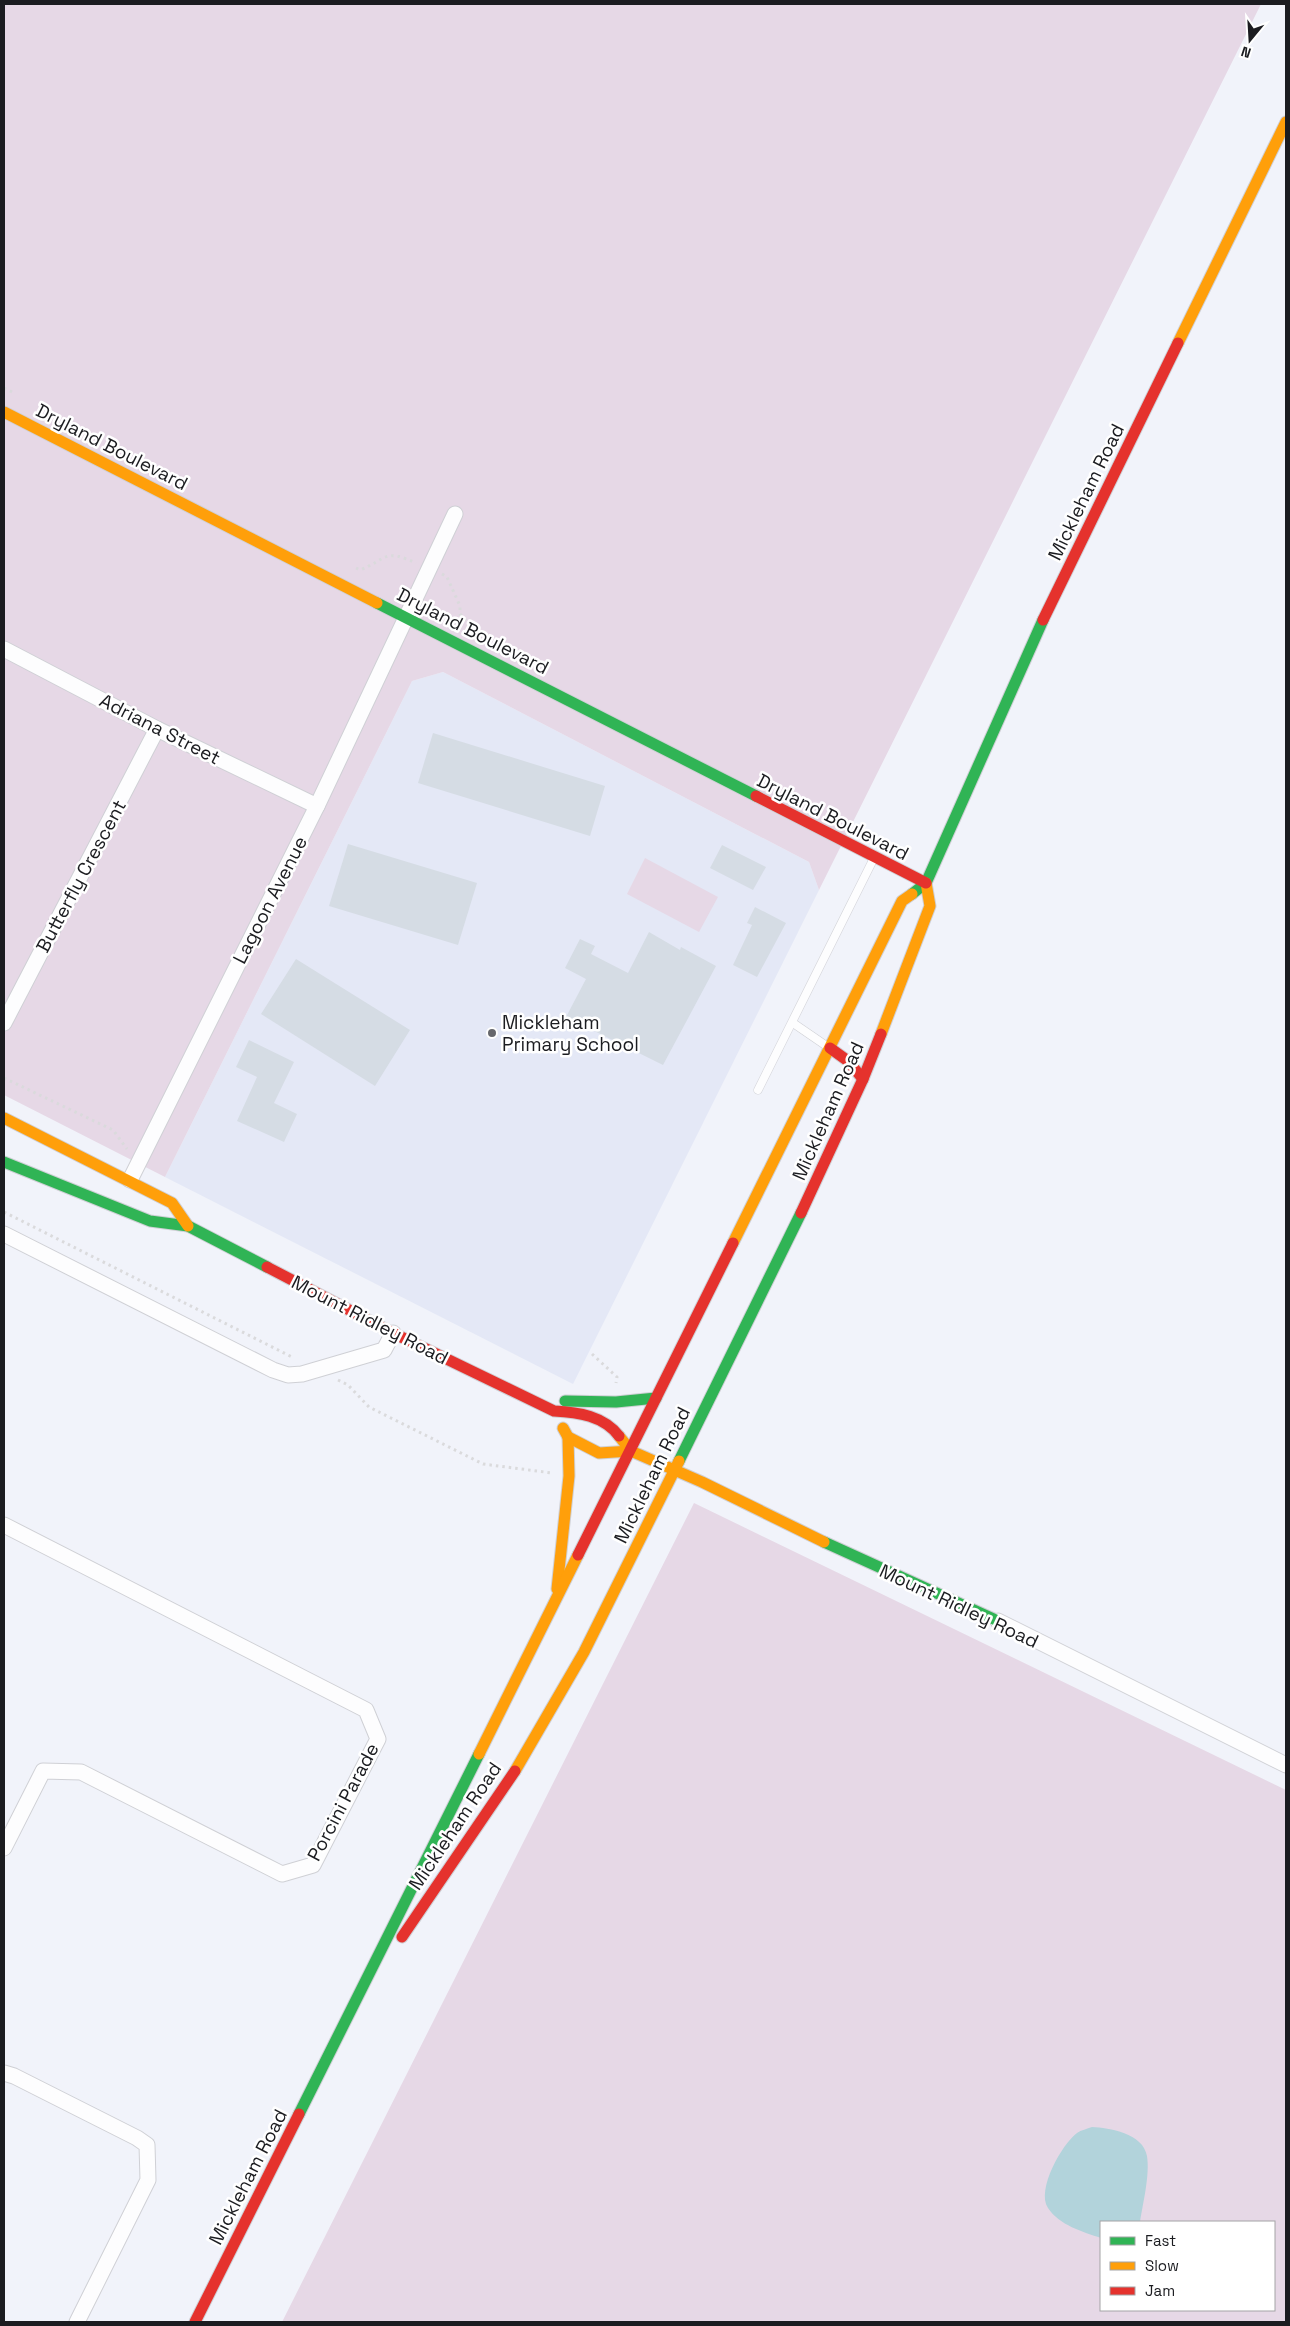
<svg xmlns="http://www.w3.org/2000/svg" width="1290" height="2326" viewBox="0 0 1290 2326" font-family="'Space Grotesk',sans-serif">
	<rect width="100%" height="100%" fill="#f1f3fa"/>
	<!-- built -->
	<polygon fill="#e4e8f6" points="443,672 809,862 819,890 573,1384 165,1177 412,681"/>
	<!-- green -->
	<g fill="#e6d8e6" fill-rule="evenodd">
		<polygon points="4,4 1261,4 819,890 809,862 443,672 412,681 165,1177 4,1095"/>
		<polygon points="645,858 718,897 699,932 627,894"/>
		<path d="M694,1503l592,287v532h-1004zM1101,2222h173v88h-173z"/>
	</g>
	<!-- water -->
	<path fill="#b2d3db" d="M1092,2127c17,1 51,6 55,29 3,19 -4,47 -7,66h-39v16c-18,-6 -42,-13 -53,-30 -12,-18 14,-64 29,-75 4,-3 10,-4 15,-6z"/>
	<!-- building -->
	<g fill="#d5dce4">
		<polygon points="433,733 605,786 590,836 418,783"/>
		<polygon points="348,844 477,883 458,945 329,906"/>
		<polygon points="722,845 766,867 753,890 710,868"/>
		<polygon points="755,907 786,923 757,977 733,965 752,925 747,923"/>
		<polygon points="649,932 680,950 681,947 716,966 663,1065 566,1017 586,979 565,968 580,939 595,946 591,954 628,973"/>
		<polygon points="296,959 410,1030 375,1086 261,1014"/>
		<polygon points="249,1040 294,1062 274,1103 297,1114 284,1142 237,1121 257,1077 236,1067"/>
	</g>
	<g fill="none" stroke-linecap="round" stroke-linejoin="round">
		<!-- lane casing -->
		<g stroke="#cfd0d5" stroke-width="9">
			<g id="lane">
				<polyline points="793,1023 828,1047"/>
				<polyline points="758,1090 874,858"/>
			</g>
		</g>
		<!-- street casing -->
		<g stroke="#cfd0d5" stroke-width="17">
			<g id="street">
				<polyline points="4,649 157,729 317,806"/>
				<polyline points="4,1023 157,729"/>
				<polyline points="130,1180 317,806 455,514"/>
				<polyline points="4,1234 273,1370 288,1375 302,1374 384,1350 393,1333"/>
				<polyline points="4,1525 366,1710 378,1739 313,1865 282,1874 81,1772 43,1771 4,1848"/>
				<polyline points="998,1621 1286,1765"/>
				<polyline points="4,2073 14,2076 137,2138 147,2145 148,2180 77,2322"/>
			</g>
		</g>
		<!-- fast casing -->
		<g stroke="#cfd0d5" stroke-width="13">
			<g id="fast">
				<polyline points="377,603 756,796"/>
				<polyline points="912,894 926,883 1043,620"/>
				<polyline points="4,1162 150,1221 188,1226 267,1267"/>
				<polyline points="565,1401 616,1402 656,1398"/>
				<polyline points="679,1461 801,1213"/>
				<polyline points="824,1542 998,1621"/>
				<polyline points="299,2114 479,1754"/>
			</g>
		</g>
		<!-- slow casing -->
		<g stroke="#cfd0d5" stroke-width="13">
			<g id="slow">
				<polyline points="1178,343 1286,122"/>
				<polyline points="4,412 377,603"/>
				<polyline points="881,1034 930,906 926,883"/>
				<polyline points="4,1118 172,1203 188,1226"/>
				<polyline points="733,1243 902,901 912,894"/>
				<polyline points="563,1428 568,1437 599,1453 631,1451"/>
				<polyline points="619,1436 631,1451 702,1482 824,1542"/>
				<polyline points="557,1589 569,1476 568,1437"/>
				<polyline points="479,1754 578,1555"/>
				<polyline points="515,1771 584,1652 679,1461"/>
			</g>
		</g>
		<!-- jam casing -->
		<g stroke="#cfd0d5" stroke-width="13">
			<g id="jam">
				<polyline points="1043,620 1178,343"/>
				<polyline points="756,796 926,883"/>
				<polyline points="830,1048 848,1061 863,1079"/>
				<polyline points="801,1213 863,1079 881,1034"/>
				<path d="M267,1267l126,66 161,78c24,1 50,5 65,25"/>
				<polyline points="578,1555 733,1243"/>
				<polyline points="402,1937 515,1771"/>
				<polyline points="195,2322 299,2114"/>
			</g>
		</g>
		<!-- path -->
		<g stroke="#dadadc" stroke-width="3" stroke-dasharray="2.5 4" stroke-linecap="butt">
			<polyline points="4,388 14,393"/>
			<path d="M356,568l4,2c28,-11 23,-22 56,-7"/>
			<polyline points="442,574 447,577 460,606 460,614 474,629"/>
			<polyline points="4,1078 113,1130 127,1149"/>
			<polyline points="4,1212 294,1358"/>
			<polyline points="592,1354 617,1377 616,1383"/>
			<polyline points="338,1380 348,1385 369,1407 483,1464 552,1473"/>
		</g>
		<!-- lane -->
		<use href="#lane" stroke="#fdfdfe" stroke-width="8"/>
		<!-- street -->
		<use href="#street" stroke="#fdfdfe" stroke-width="15"/>
		<!-- fast -->
		<use href="#fast" stroke="#30b455" stroke-width="11"/>
		<!-- slow -->
		<use href="#slow" stroke="#ff9f0a" stroke-width="11"/>
		<!-- jam -->
		<use href="#jam" stroke="#e5322d" stroke-width="11"/>
	</g>
	<!-- markers -->
	<circle fill="#66676c" stroke="#fff" stroke-width="2" cx="492" cy="1033" r="5"/>
	<g text-anchor="middle" dominant-baseline="central" stroke-width="5" stroke-linejoin="round" paint-order="stroke">
		<!-- street labels -->
		<g font-size="19" fill="#1b1c20" stroke="#fff">
			<text transform="translate(112 447) rotate(27)">Dryland Boulevard</text>
			<text transform="translate(1086 492) rotate(-64)">Mickleham Road</text>
			<text transform="translate(473 631) rotate(27)">Dryland Boulevard</text>
			<text transform="translate(160 729) rotate(27)">Adriana Street</text>
			<text transform="translate(833 817) rotate(27)">Dryland Boulevard</text>
			<text transform="translate(81 876) rotate(-62)">Butterfly Crescent</text>
			<text transform="translate(270 900) rotate(-63)">Lagoon Avenue</text>
			<text transform="translate(828 1111) rotate(-66)">Mickleham Road</text>
			<text transform="translate(370 1320) rotate(27)">Mount Ridley Road</text>
			<text transform="translate(652 1475) rotate(-64)">Mickleham Road</text>
			<text transform="translate(959 1606) rotate(25)">Mount Ridley Road</text>
			<text transform="translate(343 1802) rotate(-62)">Porcini Parade</text>
			<text transform="translate(455 1826) rotate(-56)">Mickleham Road</text>
			<text transform="translate(248 2177) rotate(-63)">Mickleham Road</text>
		</g>
		<!-- poi labels -->
		<g font-size="19" fill="#1b1c20" stroke="#fff" text-anchor="start">
			<text x="502" y="1022">Mickleham<tspan x="502" dy="22">Primary School</tspan></text>
		</g>
	</g>
	<!-- border -->
	<rect width="1290" height="2326" fill="none" stroke="#1b1c20" stroke-width="10"/>
	<!-- legend -->
	<rect x="1100" y="2221" width="175" height="90" fill="#ffffff" stroke="#a4a4a6"/>
	<rect x="1110" y="2237" width="25" height="8" fill="#30b455" stroke="#a4a4a6"/>
	<text x="1145" y="2246" font-size="15" fill="#1b1c20">Fast</text>
	<rect x="1110" y="2262" width="25" height="8" fill="#ff9f0a" stroke="#a4a4a6"/>
	<text x="1145" y="2271" font-size="15" fill="#1b1c20">Slow</text>
	<rect x="1110" y="2287" width="25" height="8" fill="#e5322d" stroke="#a4a4a6"/>
	<text x="1145" y="2296" font-size="15" fill="#1b1c20">Jam</text>
	<!-- north arrow -->
	<g transform="translate(1250 40) rotate(198)" stroke="#ffffff" stroke-width="4" paint-order="stroke">
	<path d="M0-4L9 19L0 12L-9 19Z" fill="#1b1c20"/>
	<text y="-8" font-size="14" font-weight="bold" text-anchor="middle" fill="#1b1c20">N</text>
	</g>
</svg>
